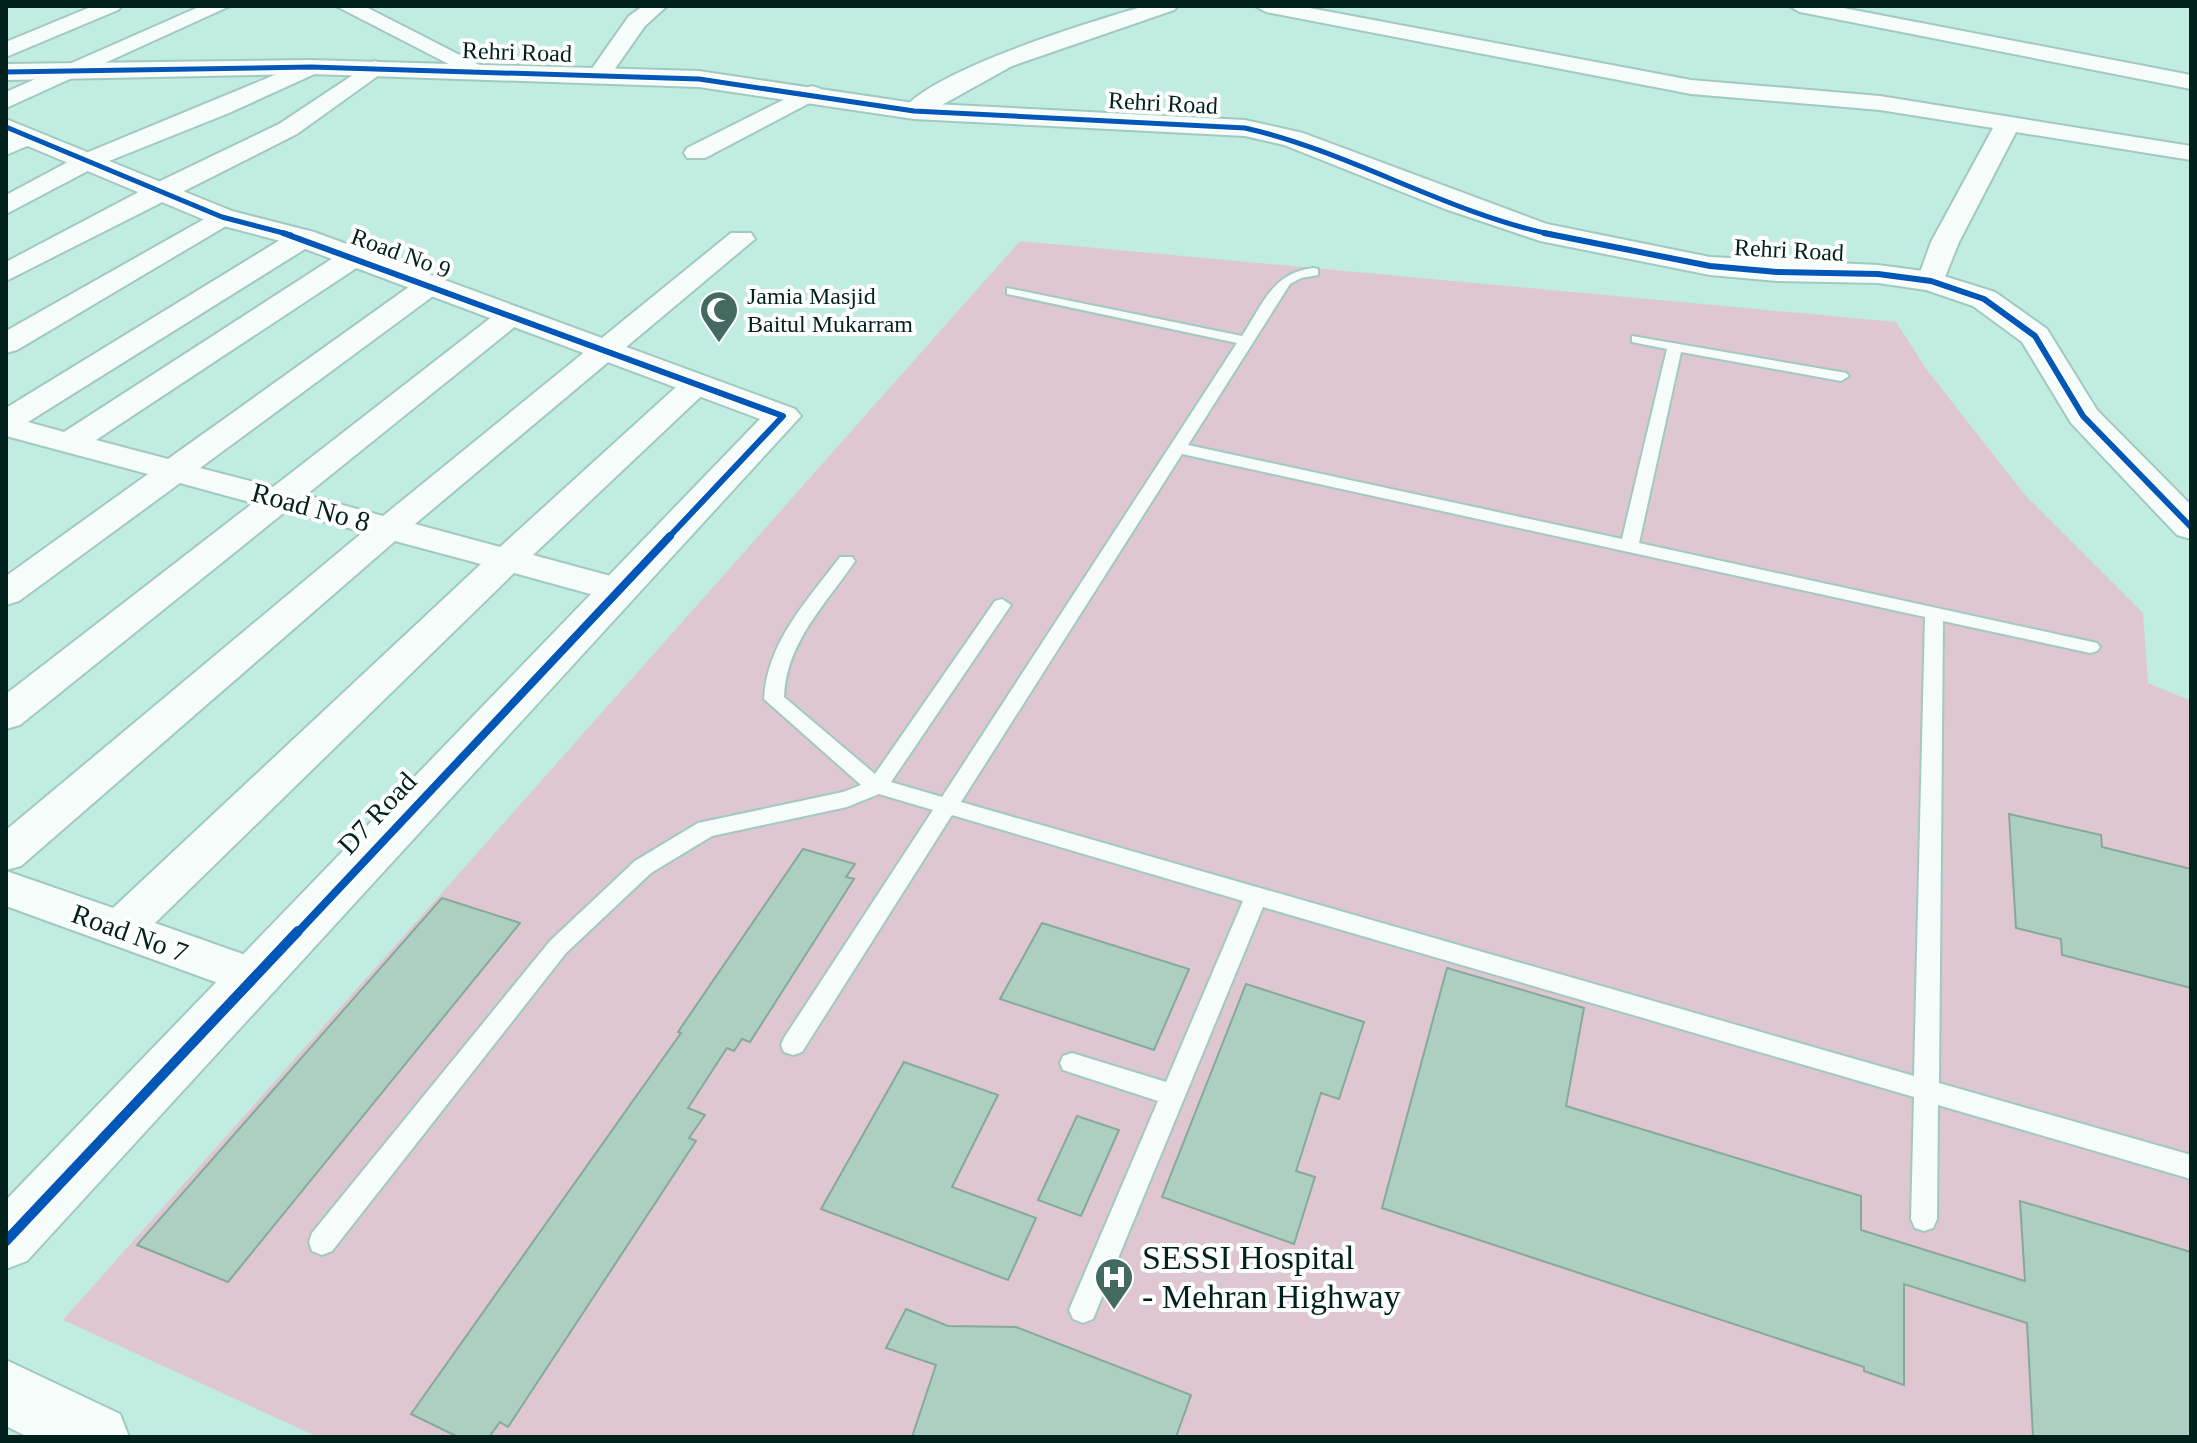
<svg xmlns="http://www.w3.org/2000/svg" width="2197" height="1443" viewBox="0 0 2197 1443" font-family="'Times New Roman',serif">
	<rect width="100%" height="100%" fill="#c0ece1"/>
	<!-- green -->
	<polygon fill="#dec7d0" points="1020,241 1896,322 1927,370 2025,495 2143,613 2148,683 2191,701 2191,1437 318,1437 63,1320"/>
	<!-- building -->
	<g fill="#accfc2" stroke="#86a99c" stroke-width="2">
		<polygon points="2009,814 2101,835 2102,847 2191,869 2191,988 2062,955 2061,939 2016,928"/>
		<polygon points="803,849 855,864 846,877 854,879 750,1042 742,1039 734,1051 727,1048 688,1108 705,1115 689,1138 696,1141 508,1427 500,1422 489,1437 458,1437 411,1414 681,1033 678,1032"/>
		<polygon points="442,898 520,923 228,1282 137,1245"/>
		<polygon points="1042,923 1189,969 1154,1050 1000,999"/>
		<polygon points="1447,968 1584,1008 1566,1106 1861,1196 1861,1230 2025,1281 2020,1201 2191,1252 2191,1437 2033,1437 2027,1323 1904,1284 1904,1385 1864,1371 1864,1367 1382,1208"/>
		<polygon points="1246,984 1364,1022 1339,1099 1321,1093 1296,1171 1315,1177 1294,1244 1162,1197"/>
		<polygon points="904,1062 998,1095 952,1187 1036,1218 1008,1280 821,1209"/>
		<polygon points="1077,1116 1119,1130 1081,1216 1038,1200"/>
		<polygon points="906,1309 948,1326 1016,1327 1191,1395 1176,1437 912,1437 936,1365 886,1348"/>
	</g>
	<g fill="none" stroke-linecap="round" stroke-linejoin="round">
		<!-- lane casing -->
		<g stroke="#a1c9c0" stroke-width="4">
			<path id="lane" d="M1313,268l5,1v6l-17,3 -11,6 -102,161 434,94 45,-190 -35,-7v-6l214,37 3,3 -8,5 -160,-29 -42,191 458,100 3,4 -3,4 -7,2 -147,-32 -4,462 252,72v24l-253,-74 -1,114 -4,9 -9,3 -9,-3 -4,-9 3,-122 -651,-190 -170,412 -10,4 -10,-4 -4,-9 89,-209 -95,-31 -3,-7 3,-7 9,-3 94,29 77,-181 -291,-86 -150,237 -9,3 -9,-3 -3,-7 3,-7 149,-228 -54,-16 -32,13 -135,29 -61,37 -85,80 -234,298 -10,4 -10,-4 -3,-9 3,-9 238,-292 85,-80 63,-38 145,-31 18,-7 -97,-86c3,-57 43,-98 76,-142h12l3,4c-29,43 -69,81 -71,136l91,77 120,-173 7,-2 9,6 -120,177 51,15 295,-454 -225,-48 -5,-1v-6l235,48c21,-32 30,-63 71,-68zM1182,454l743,163 -11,459 -953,-274z"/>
		</g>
		<!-- street casing -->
		<g stroke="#a1c9c0" stroke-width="4">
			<g id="street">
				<polygon points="93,6 122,6 118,10 6,57 6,42"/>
				<polygon points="201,6 230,6 6,108 6,92"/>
				<polygon points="336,6 364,6 491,71 480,78 472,76"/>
				<polygon points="643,6 667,6 645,26 607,80 591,80 588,75 591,70 629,16"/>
				<path d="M1145,6h33l-4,4 -162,56 -90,50h-16l-4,-5c29,-41 191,-90 243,-105z"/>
				<polygon points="1255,6 1299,6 1691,80 1880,96 2191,146 2191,160 2016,132 1959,242 1941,287 1921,287 1917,281 1931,242 1993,128 1880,110 1691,94 1266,12"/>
				<polygon points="1789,6 1833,6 2191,75 2191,89 1800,12"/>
				<polygon points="311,60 322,67 319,72 229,113 99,165 6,214 6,195 81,155"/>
				<polygon points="374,61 382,63 385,68 382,73 297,134 6,281 6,262 150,186 279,124"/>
				<polygon points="811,86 819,88 823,93 819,98 705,158 687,158 684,153 687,148"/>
				<polygon points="30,129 42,136 39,141 6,155 6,138"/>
				<polygon points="222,209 231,211 235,217 231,223 17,350 6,353 6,331"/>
				<polygon points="303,230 313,232 317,238 313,244 28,422 64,432 344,251 364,251 368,257 364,263 96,440 168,459 420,279 440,279 444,285 440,291 200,468 273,487 502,309 522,309 527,315 522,321 306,495 383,516 731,233 751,233 755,239 415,524 500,547 686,378 708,378 713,385 533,555 629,581 634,589 629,597 616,601 514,573 155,923 271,964 277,977 271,990 254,996 6,906 6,871 113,908 481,564 395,541 21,866 6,870 6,830 363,532 286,511 20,725 6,729 6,694 253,503 180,483 19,601 6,605 6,576 148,474 6,436 6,408 293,232"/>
			</g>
		</g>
		<!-- secondary casing -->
		<g stroke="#a1c9c0" stroke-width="4">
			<g id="secondary">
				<polygon points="311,60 699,71 914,103 1245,120 1303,133 1547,224 1710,257 1878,265 1931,272 1995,292 2047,329 2097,410 2191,505 2191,539 2177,535 2071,423 2022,342 1973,306 1926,290 1878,283 1777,281 1710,275 1540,241 1445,209 1284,145 1245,136 914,119 699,87 311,74 6,80 6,64"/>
				<polygon points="6,119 232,211 314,232 795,409 801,416 27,1261 6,1269 6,1200 760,419 292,244 212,223 6,137"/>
				<polygon points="6,1360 120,1414 129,1437 28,1437 6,1426"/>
			</g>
		</g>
		<!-- lane -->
		<use href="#lane" fill="#f6fcfa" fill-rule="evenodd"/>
		<!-- street -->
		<use href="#street" fill="#f6fcfa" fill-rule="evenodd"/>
		<!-- secondary -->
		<use href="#secondary" fill="#f6fcfa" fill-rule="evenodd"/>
		<!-- cycleway-far3 casing -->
		<g stroke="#fff" stroke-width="8">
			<g id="cycleway-far3">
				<path d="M6,72l305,-5 388,12 215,32 331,17c106,24 202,85 309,107"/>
				<polyline points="6,127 222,217 291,235"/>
			</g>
		</g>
		<!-- cycleway-far2 casing -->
		<g stroke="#fff" stroke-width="10">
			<g id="cycleway-far2">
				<polyline points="283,233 783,416 668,538"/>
				<polyline points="1544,233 1710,266 1777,272 1878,274 1931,281 1984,299 2035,336 2083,416 2191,527"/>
			</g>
		</g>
		<!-- cycleway-far1 casing -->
		<g stroke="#fff" stroke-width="13">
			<polyline id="cycleway-far1" points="297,933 670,536"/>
		</g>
		<!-- cycleway casing -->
		<g stroke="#fff" stroke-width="15">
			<polyline id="cycleway" points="6,1241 298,931"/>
		</g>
		<!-- cycleway-far3 -->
		<use href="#cycleway-far3" stroke="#0057b8" stroke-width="5"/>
		<!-- cycleway-far2 -->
		<use href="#cycleway-far2" stroke="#0057b8" stroke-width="6"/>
		<!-- cycleway-far1 -->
		<use href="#cycleway-far1" stroke="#0057b8" stroke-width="8"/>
		<!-- cycleway -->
		<use href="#cycleway" stroke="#0057b8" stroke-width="10"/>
	</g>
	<!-- icons -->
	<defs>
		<g id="mosque-pin" transform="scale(2)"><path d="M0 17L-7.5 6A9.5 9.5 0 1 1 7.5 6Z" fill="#446961" stroke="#fff"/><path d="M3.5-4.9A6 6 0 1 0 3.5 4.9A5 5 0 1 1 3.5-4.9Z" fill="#fff"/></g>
		<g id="hospital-pin" transform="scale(2)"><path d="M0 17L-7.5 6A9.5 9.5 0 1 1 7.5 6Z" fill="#446961" stroke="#fff"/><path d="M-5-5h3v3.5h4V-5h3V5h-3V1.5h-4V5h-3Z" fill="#fff"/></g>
	</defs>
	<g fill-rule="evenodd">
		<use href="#mosque-pin" x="719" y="310"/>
		<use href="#hospital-pin" x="1114" y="1277"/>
	</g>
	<g text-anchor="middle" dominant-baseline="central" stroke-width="8" stroke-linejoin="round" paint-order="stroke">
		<!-- far-street labels -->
		<g font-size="24" fill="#01221c" stroke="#fff">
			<text transform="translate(517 52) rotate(2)">Rehri Road</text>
			<text transform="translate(1163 103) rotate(3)">Rehri Road</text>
			<text transform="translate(1789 250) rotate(3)">Rehri Road</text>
			<text transform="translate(401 253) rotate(20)">Road No 9</text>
		</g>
		<!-- far-poi labels -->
		<g font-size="24" fill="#01221c" stroke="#fff" text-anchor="start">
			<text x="747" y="296">Jamia Masjid<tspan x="747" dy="28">Baitul Mukarram</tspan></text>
		</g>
		<!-- street labels -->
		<g font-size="28" fill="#01221c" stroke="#fff">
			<text transform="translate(311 507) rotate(15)">Road No 8</text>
			<text transform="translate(377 813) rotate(-47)">D7 Road</text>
			<text transform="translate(130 933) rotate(20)">Road No 7</text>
		</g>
		<!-- near-poi labels -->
		<g font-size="34" fill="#01221c" stroke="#fff" text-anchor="start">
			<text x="1142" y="1257">SESSI Hospital<tspan x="1142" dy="39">- Mehran Highway</tspan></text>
		</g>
	</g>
	<!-- border -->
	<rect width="2197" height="1443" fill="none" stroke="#01221c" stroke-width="16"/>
</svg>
